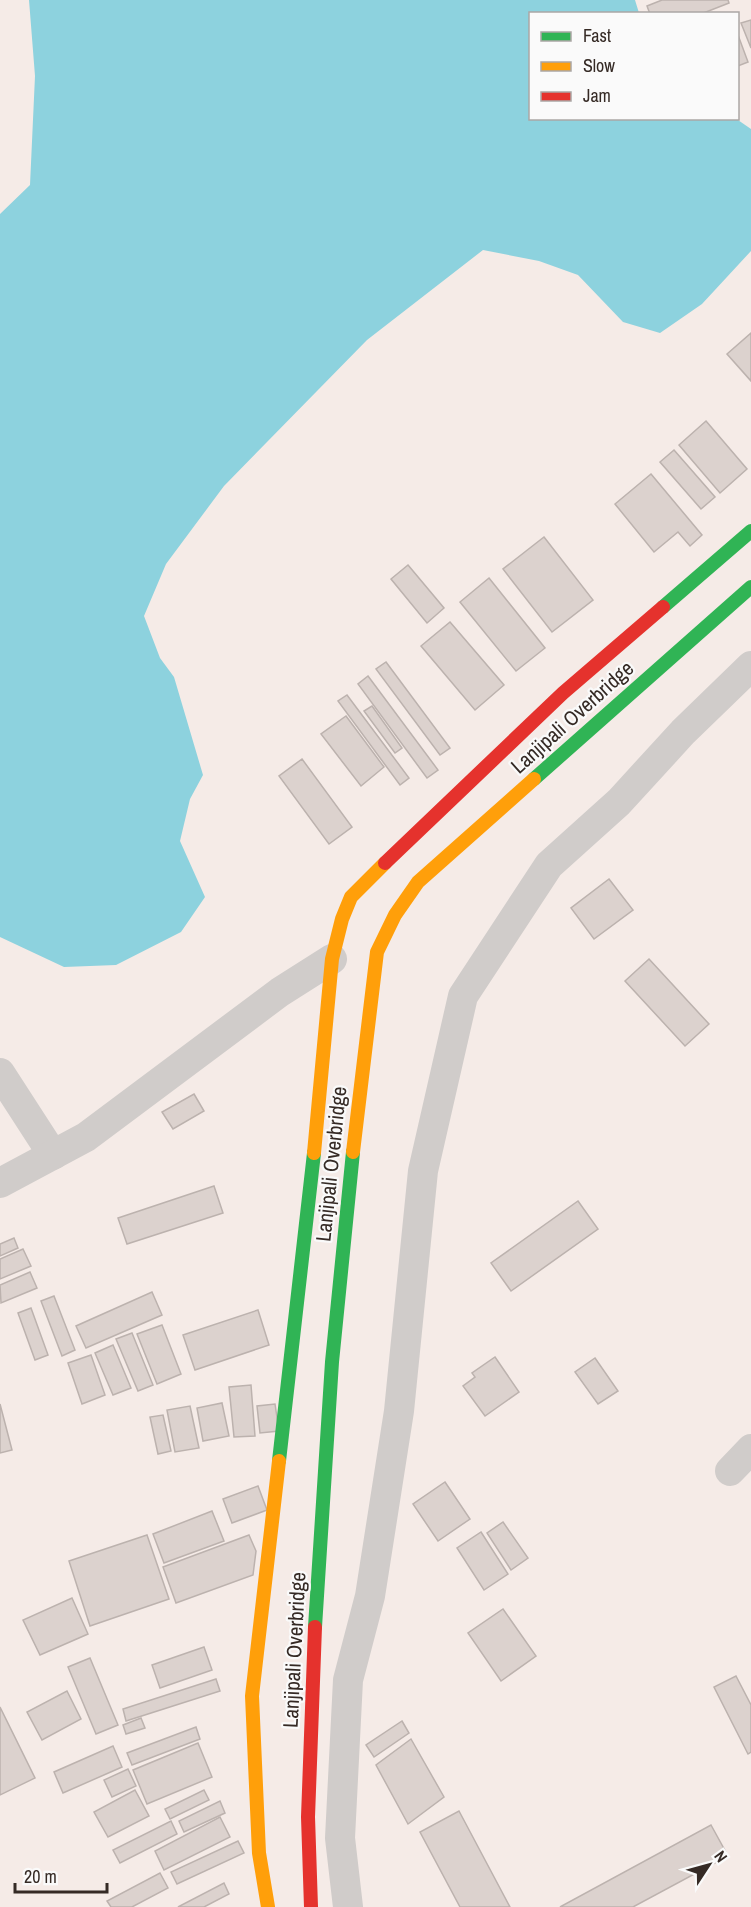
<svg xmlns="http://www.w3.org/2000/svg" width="751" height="1907" viewBox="0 0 751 1907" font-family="'Archivo Narrow',sans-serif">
	<rect width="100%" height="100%" fill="#f5ebe7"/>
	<!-- water -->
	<polygon fill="#8dd2de" points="29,0 635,0 639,13 530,14 530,118 735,118 751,129 751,251 702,304 660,333 623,322 578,275 539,261 483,250 367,340 224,486 166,564 144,616 160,658 174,677 203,775 190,799 180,841 205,897 181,932 116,965 64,967 0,937 0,214 30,185 35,76"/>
	<!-- building -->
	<g fill="#dcd2ce" stroke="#bcb2ae" stroke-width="1.5">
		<polygon points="662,0 728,0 729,3 701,14 650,14 647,6"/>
		<polygon points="751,20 751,48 741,23"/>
		<polygon points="738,35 748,62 738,66"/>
		<polygon points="751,333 751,381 727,354"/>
		<polygon points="706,421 747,469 720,493 679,445"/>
		<polygon points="674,450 715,497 701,509 660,462"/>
		<polygon points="651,474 702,535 690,546 678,532 654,552 615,504"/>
		<polygon points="544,537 593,600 552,632 503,569"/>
		<polygon points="408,565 444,608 427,623 391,579"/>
		<polygon points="489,578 545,648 516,671 460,602"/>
		<polygon points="450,622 504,685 475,710 421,646"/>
		<polygon points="386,662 450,748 440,755 376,669"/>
		<polygon points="368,676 438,770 427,778 358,684"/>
		<polygon points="347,695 409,778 400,785 338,701"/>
		<polygon points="372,706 402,748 395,753 364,711"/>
		<polygon points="346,716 384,767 361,786 321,734"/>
		<polygon points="302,759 352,827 329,844 279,776"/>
		<polygon points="609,879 633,910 594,939 571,908"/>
		<polygon points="649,959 709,1024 685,1046 625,981"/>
		<polygon points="194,1094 204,1111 173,1129 162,1112"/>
		<polygon points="214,1186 223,1213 127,1244 118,1218"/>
		<polygon points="578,1201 598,1229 511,1291 491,1263"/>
		<polygon points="14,1238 18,1248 0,1256 0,1244"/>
		<polygon points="23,1249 31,1266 0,1279 0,1259"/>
		<polygon points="30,1272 37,1288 1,1303 0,1285"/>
		<polygon points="152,1292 162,1315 86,1348 76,1326"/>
		<polygon points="54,1296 75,1350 62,1356 41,1301"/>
		<polygon points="31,1308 48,1355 35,1360 18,1313"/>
		<polygon points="258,1310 269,1345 195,1370 183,1335"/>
		<polygon points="162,1325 181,1374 157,1384 137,1334"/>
		<polygon points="132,1333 153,1385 138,1391 116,1339"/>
		<polygon points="113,1345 131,1388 113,1395 95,1353"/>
		<polygon points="91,1355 105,1395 82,1404 68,1363"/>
		<polygon points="495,1357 519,1392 485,1416 463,1386 475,1377 472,1373"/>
		<polygon points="595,1358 618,1391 598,1404 575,1372"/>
		<polygon points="251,1385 255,1436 234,1437 229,1387"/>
		<polygon points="222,1403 229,1436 203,1441 197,1408"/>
		<polygon points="0,1404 12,1450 0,1453"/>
		<polygon points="275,1404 279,1431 260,1433 257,1406"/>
		<polygon points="190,1406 199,1448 175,1452 167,1410"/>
		<polygon points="163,1415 171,1451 158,1454 150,1417"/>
		<polygon points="445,1482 470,1519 438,1541 413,1504"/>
		<polygon points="258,1486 267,1510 232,1523 223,1499"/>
		<polygon points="212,1511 224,1541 164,1563 153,1534"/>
		<polygon points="503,1522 528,1558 511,1570 487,1533"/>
		<polygon points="481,1532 508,1574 484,1590 457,1548"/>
		<polygon points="147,1535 169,1599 90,1626 69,1561"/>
		<polygon points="249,1535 256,1551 253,1575 176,1603 163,1567"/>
		<polygon points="72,1598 88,1634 40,1655 23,1620"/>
		<polygon points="503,1609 536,1656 501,1681 468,1633"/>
		<polygon points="204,1647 212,1670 160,1688 152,1665"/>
		<polygon points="90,1658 118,1725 96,1734 68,1667"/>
		<polygon points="736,1676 751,1705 751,1752 748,1754 714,1687"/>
		<polygon points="216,1679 220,1691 126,1721 123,1709"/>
		<polygon points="67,1691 81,1719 42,1740 27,1712"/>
		<polygon points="0,1707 35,1778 0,1795"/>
		<polygon points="141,1718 145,1728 126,1734 123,1725"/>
		<polygon points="402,1721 409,1733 374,1757 366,1745"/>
		<polygon points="196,1727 200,1739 132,1765 127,1753"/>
		<polygon points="411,1739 444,1797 408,1824 376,1765"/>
		<polygon points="198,1743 212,1777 147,1804 133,1770"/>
		<polygon points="113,1746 122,1767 63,1793 54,1772"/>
		<polygon points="128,1769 136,1786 112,1797 104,1780"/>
		<polygon points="135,1790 149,1816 108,1837 94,1812"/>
		<polygon points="204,1790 209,1800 170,1819 165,1809"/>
		<polygon points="220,1801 225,1813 184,1832 179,1821"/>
		<polygon points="459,1811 510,1907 460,1907 420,1832"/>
		<polygon points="220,1817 230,1837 164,1870 155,1851"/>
		<polygon points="171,1821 177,1834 120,1863 113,1850"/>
		<polygon points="711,1825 728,1856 633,1907 560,1907"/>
		<polygon points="238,1841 244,1853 177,1884 171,1872"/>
		<polygon points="160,1873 168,1888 132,1907 111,1907 107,1901"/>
		<polygon points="224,1883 229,1894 204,1907 178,1907"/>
	</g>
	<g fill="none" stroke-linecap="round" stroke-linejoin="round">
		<!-- street -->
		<g stroke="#d0ccca" stroke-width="30">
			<polyline points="0,1073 53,1155"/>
			<polyline points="0,1183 86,1137 280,992 332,959"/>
			<polyline points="730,1471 751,1449"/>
			<polyline points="348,1907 340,1838 348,1680 370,1596 399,1411 423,1171 463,996 549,865 619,802 683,732 751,666"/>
		</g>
		<!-- fast -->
		<g stroke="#30b455" stroke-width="14">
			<polyline points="663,607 751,531"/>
			<polyline points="534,779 751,587"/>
			<polyline points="279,1461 314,1153"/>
			<polyline points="315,1627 332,1362 353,1152"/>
		</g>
		<!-- slow -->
		<g stroke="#ff9f0a" stroke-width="14">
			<polyline points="353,1152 377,952 395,915 418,882 534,779"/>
			<polyline points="314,1153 332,959 342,919 351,897 385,863"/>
			<polyline points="268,1907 259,1853 252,1696 279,1461"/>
		</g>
		<!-- jam -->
		<g stroke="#e5322d" stroke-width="14">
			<polyline points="385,863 563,693 663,607"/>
			<polyline points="311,1907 308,1817 315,1627"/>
		</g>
	</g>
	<g text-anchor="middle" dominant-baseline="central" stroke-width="4.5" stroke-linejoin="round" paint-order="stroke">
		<!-- street labels -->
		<g font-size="21" fill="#352a25" stroke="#fafafa">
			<text transform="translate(572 717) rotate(-42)">Lanjipali Overbridge</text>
			<text transform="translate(331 1164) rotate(-84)">Lanjipali Overbridge</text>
			<text transform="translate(294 1650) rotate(-87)">Lanjipali Overbridge</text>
		</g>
	</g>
	<!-- legend -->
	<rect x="529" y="12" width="210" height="108" fill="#fafafa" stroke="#aba7a5" stroke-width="1.5"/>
	<rect x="541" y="32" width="30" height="9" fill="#30b455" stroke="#aba7a5" stroke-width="1.5"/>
	<text x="583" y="42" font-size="18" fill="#352a25">Fast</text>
	<rect x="541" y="62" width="30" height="9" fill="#ff9f0a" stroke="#aba7a5" stroke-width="1.5"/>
	<text x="583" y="72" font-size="18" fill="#352a25">Slow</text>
	<rect x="541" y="92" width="30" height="9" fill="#e5322d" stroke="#aba7a5" stroke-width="1.5"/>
	<text x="583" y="102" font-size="18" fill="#352a25">Jam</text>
	<!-- north arrow -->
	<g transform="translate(709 1865) rotate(54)" stroke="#fafafa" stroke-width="4.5" paint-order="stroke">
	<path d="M0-4.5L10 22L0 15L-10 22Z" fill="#352a25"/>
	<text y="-9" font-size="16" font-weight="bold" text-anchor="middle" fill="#352a25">N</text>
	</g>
	<!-- scale -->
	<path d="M15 1883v9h92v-9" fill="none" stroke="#352a25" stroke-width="3"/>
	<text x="24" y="1883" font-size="18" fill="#352a25" stroke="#fafafa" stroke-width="4.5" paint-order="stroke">20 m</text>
</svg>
